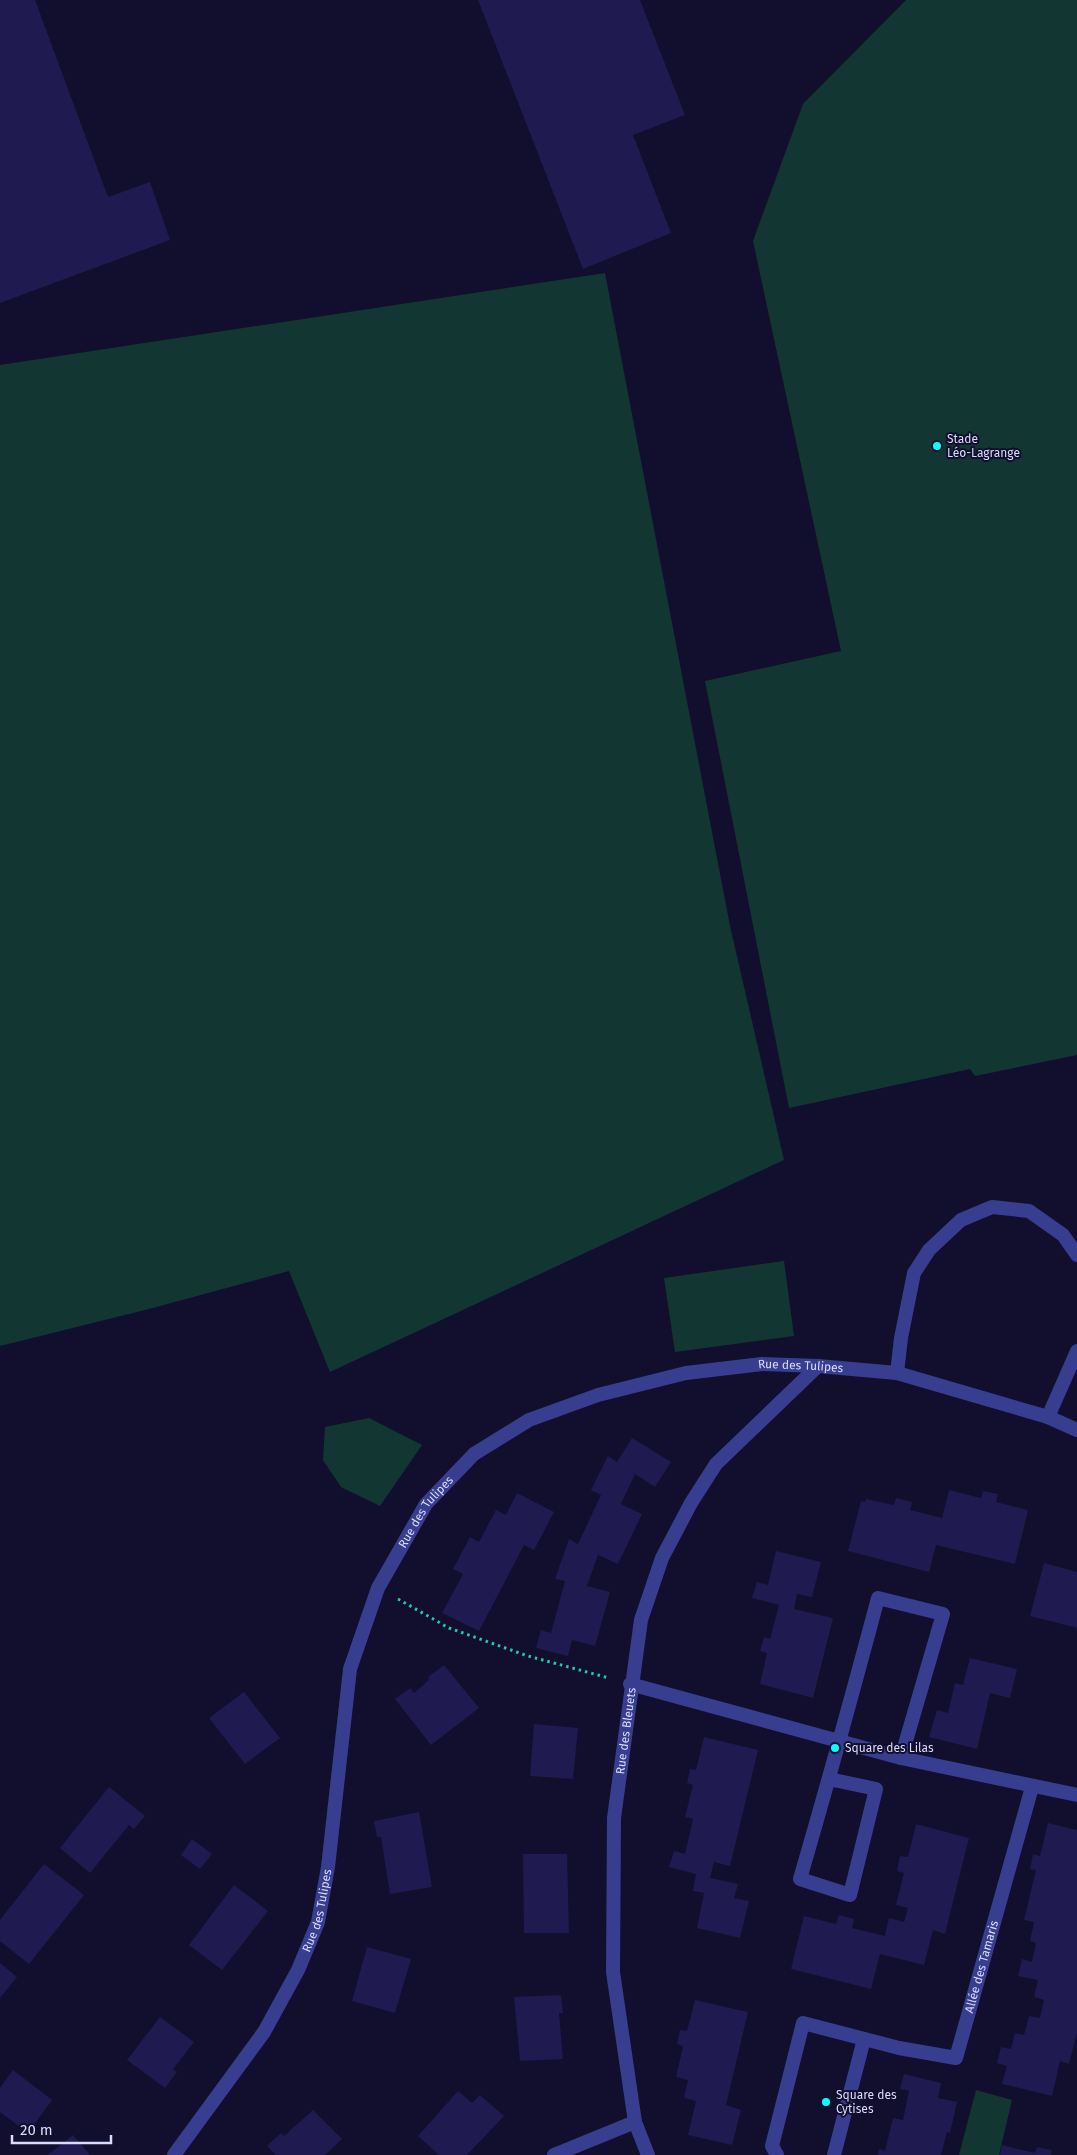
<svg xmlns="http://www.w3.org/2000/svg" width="1077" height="2155" viewBox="0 0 1077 2155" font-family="'Fira Sans',sans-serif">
	<rect width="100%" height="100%" fill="#110f2d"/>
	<!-- green -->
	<g fill="#123732">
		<polygon points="906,0 1077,0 1077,1055 975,1076 970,1069 789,1108 705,681 841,651 753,241 803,104"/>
		<polygon points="605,273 730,926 784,1160 330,1372 289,1271 149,1309 0,1346 0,365"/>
		<polygon points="784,1261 794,1336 675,1352 664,1278"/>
		<polygon points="369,1418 422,1445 380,1506 341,1487 323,1460 325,1427"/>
		<polygon points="976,2090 1012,2100 999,2155 959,2155"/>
	</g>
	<!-- building -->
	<g fill="#1f1a4f">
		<polygon points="0,0 35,0 108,197 150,182 170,240 0,303"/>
		<polygon points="478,0 640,0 685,115 633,135 671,233 583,269"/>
		<polygon points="632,1438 671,1462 655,1487 635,1474 621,1504 642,1514 618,1564 598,1555 587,1586 610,1592 595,1646 572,1640 568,1656 536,1648 541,1630 551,1633 565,1581 555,1579 569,1539 578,1544 601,1495 591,1490 608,1456 617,1462"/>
		<polygon points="949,1490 981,1498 983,1491 998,1494 996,1502 1028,1510 1015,1564 936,1545 929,1572 848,1551 861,1501 865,1502 866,1499 894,1505 896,1498 912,1502 910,1510 942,1518"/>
		<polygon points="517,1493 554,1512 534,1550 524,1545 479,1631 442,1613 463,1574 453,1569 470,1537 479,1542 496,1510 506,1515"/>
		<polygon points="776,1551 821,1562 812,1597 797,1594 794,1609 833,1618 813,1698 760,1684 767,1653 760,1651 764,1637 770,1639 779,1605 752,1598 757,1582 768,1585"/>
		<polygon points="1044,1563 1077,1572 1077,1628 1030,1616"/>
		<polygon points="970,1658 1017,1669 1010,1698 990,1693 977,1749 929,1737 937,1710 948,1713 955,1683 963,1685"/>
		<polygon points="444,1665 479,1708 431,1745 395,1699 410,1688 414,1693 429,1680 428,1677"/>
		<polygon points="244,1692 280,1738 245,1764 209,1718"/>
		<polygon points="534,1724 578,1728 573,1779 530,1776"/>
		<polygon points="704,1737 758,1750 730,1866 714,1862 710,1878 738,1884 734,1898 749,1901 740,1938 697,1928 704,1893 693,1891 696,1874 669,1867 674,1851 685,1854 693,1819 685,1817 693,1785 687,1783 690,1769 696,1770"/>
		<polygon points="109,1787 145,1816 134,1829 129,1825 90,1873 60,1848"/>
		<polygon points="419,1812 432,1887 390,1894 381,1837 377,1837 374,1821"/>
		<polygon points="1048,1823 1077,1830 1077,2032 1069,2064 1060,2061 1052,2096 1002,2084 1007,2066 997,2063 1001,2047 1011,2049 1015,2033 1024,2035 1029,2016 1040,2018 1044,2000 1034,1997 1038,1980 1018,1976 1022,1959 1032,1962 1036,1943 1030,1941 1034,1922 1024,1920 1036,1870 1030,1869 1033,1854 1040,1856"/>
		<polygon points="916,1824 969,1838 945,1934 933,1930 924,1965 880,1954 871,1989 791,1969 804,1916 836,1924 839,1915 854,1919 852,1928 885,1936 889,1918 904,1922 908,1908 896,1905 904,1873 897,1871 900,1856 908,1857"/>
		<polygon points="192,1839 212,1854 200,1869 181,1855"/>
		<polygon points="523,1854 567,1854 569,1933 524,1933"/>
		<polygon points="44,1864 84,1895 29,1964 0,1941 0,1920"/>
		<polygon points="234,1885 268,1911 222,1970 189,1945"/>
		<polygon points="367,1947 411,1959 395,2013 352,2001"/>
		<polygon points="0,1963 17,1977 0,1998"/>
		<polygon points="561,1995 563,2013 559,2013 563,2059 520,2061 514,1997"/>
		<polygon points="695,2000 748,2012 726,2105 741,2110 732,2145 688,2135 696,2101 684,2098 688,2080 676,2077 683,2046 677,2044 680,2030 687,2031"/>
		<polygon points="160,2017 194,2042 173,2069 177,2072 165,2088 127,2060"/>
		<polygon points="13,2070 52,2100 28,2133 0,2112 0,2088"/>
		<polygon points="904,2074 941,2083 938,2098 957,2102 950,2133 947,2132 941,2155 878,2155 879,2149 885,2151 893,2118 903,2120 909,2091 900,2089"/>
		<polygon points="458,2091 472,2103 480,2095 504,2116 467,2155 439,2155 418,2136"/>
		<polygon points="313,2110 342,2139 325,2155 276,2155 267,2146 281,2133 284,2136"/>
		<polygon points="73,2135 90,2155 48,2155"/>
		<polygon points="1002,2145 1035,2153 1037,2147 1052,2150 1051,2155 1000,2155"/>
	</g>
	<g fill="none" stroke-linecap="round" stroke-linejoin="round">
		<!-- path -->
		<polyline stroke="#28c6ab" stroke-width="3" stroke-dasharray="2.5 4" stroke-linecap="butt" points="398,1599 449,1628 528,1656 609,1678"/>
		<!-- service -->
		<g stroke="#383e8f" stroke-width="14">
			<polyline points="897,1373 901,1338 914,1273 929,1250 961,1220 992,1207 1029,1211 1063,1235 1077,1255"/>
			<polyline points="1048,1417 1077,1351"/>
			<path d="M829,1779l47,10 -26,106 -50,-16c27,-93 53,-187 78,-281l65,16 -42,144"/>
		</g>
		<!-- minor -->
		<g stroke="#383e8f" stroke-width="14">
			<polyline points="630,1684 901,1758 1077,1795"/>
			<path id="s1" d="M174,2155l90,-123 34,-62 20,-48 10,-55 22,-198 28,-81 48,-84 48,-50 55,-34 69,-25 88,-22 76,-9 56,2 79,7 151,44 29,13"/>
			<polyline points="554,2155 635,2122"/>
			<path id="s2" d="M648,2155l-13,-33 -22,-150 1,-154 27,-198 21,-62 29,-55 25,-39 102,-98"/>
			<path id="s3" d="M777,2155l-5,-9 31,-123 96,25 57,10 76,-271"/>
			<polyline points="834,2155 864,2039"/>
		</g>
	</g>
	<!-- markers -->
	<g fill="#07fffd" stroke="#110f2d" stroke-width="2">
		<circle cx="937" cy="446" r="5"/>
		<circle cx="835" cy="1748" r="5"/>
		<circle cx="826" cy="2102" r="5"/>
	</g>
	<g text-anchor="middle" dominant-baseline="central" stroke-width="4" stroke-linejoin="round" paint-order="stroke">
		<!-- poi labels -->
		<g font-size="12" fill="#dbdbff" stroke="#110f2d" text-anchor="start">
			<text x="947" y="439">Stade<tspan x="947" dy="14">Léo-Lagrange</tspan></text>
			<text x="845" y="1748">Square des Lilas</text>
			<text x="836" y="2095">Square des<tspan x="836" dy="14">Cytises</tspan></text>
		</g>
		<!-- street labels -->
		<g font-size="12" fill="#dbdbff" stroke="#110f2d">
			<text stroke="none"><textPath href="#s1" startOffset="1126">Rue des Tulipes</textPath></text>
			<text stroke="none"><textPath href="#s1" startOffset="706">Rue des Tulipes</textPath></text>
			<text stroke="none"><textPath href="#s2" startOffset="429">Rue des Bleuets</textPath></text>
			<text stroke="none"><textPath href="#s1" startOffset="286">Rue des Tulipes</textPath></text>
			<text stroke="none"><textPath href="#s3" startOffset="389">Allée des Tamaris</textPath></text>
		</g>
	</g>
	<!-- scale -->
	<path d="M12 2135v8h99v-8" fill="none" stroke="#dbdbff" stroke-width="2.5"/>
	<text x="20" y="2135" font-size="15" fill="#dbdbff" stroke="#110f2d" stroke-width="4" paint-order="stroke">20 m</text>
</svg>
